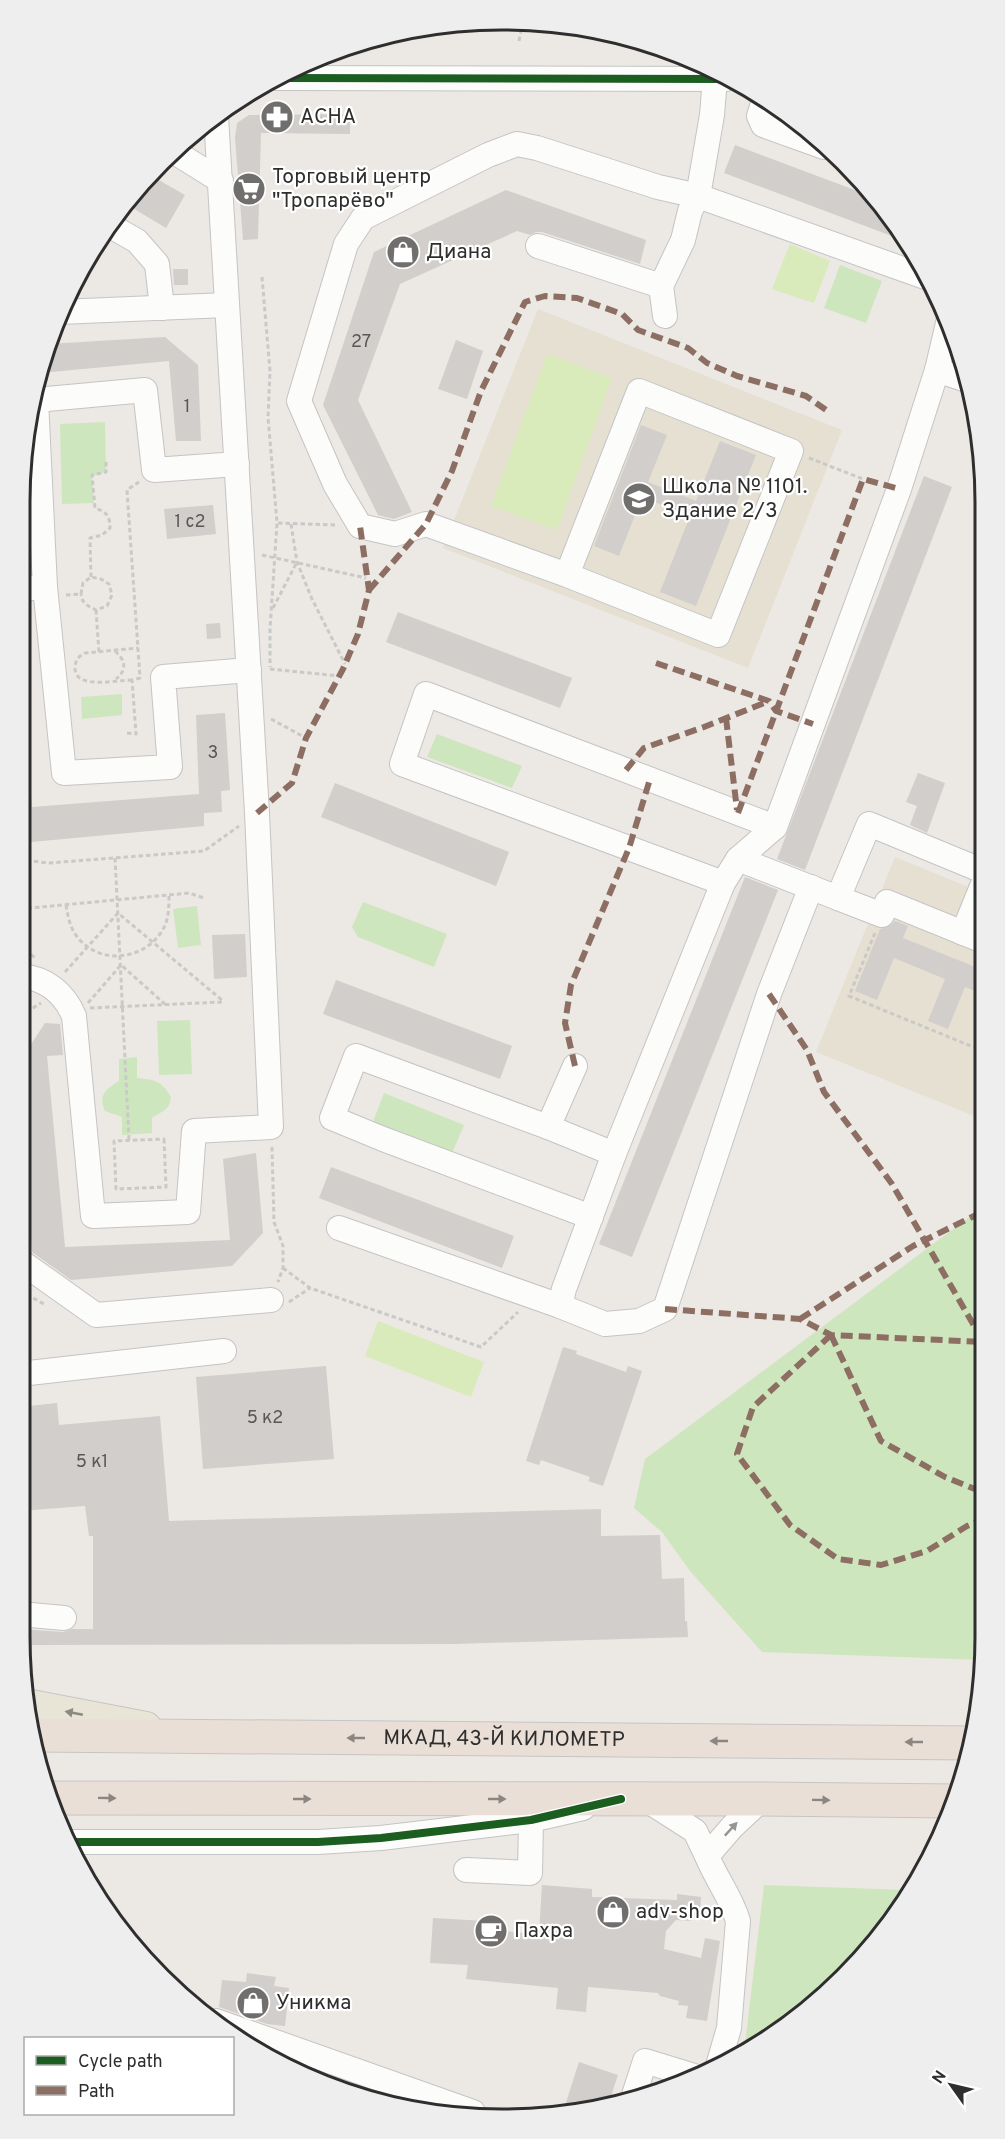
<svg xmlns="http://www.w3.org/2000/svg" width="1005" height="2139" viewBox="0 0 1005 2139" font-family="Overpass,sans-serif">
	<rect width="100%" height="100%" fill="#ece8e4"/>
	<!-- education -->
	<g fill="#e6e0d3">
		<polygon points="538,309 842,430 748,668 443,548"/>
		<polygon points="895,857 983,893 984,1120 816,1052"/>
	</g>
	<!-- green -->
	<g fill="#cee6be">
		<polygon points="503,20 510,20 508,28 408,29"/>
		<polygon points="840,265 882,281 866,323 824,308"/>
		<polygon points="105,422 106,472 92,476 94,503 62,504 60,424"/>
		<polygon points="122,694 122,715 82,719 81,697"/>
		<polygon points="437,734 522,766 512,788 427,757"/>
		<polygon points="363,902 447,934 434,967 358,937 352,927"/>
		<polygon points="197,906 201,945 178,948 173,909"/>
		<polygon points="190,1020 192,1074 159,1075 157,1021"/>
		<path d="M137,1057v21c18,2 24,2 34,19 -2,15 -10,14 -19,21v15l-30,2v-18l-17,-6c-7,-16 1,-22 14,-30v-22z"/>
		<polygon points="384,1093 464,1125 450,1158 371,1127"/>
		<polygon points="984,1206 985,1637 983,1660 762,1652 690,1571 662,1532 634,1508 645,1459"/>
		<polygon points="764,1885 906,1890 865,1955 797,2019 744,2052"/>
	</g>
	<!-- pitch -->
	<g fill="#d9eabb">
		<polygon points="790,244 830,261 814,303 772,289"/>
		<polygon points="547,354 612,378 557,530 491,506"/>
		<polygon points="378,1321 484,1362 471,1397 365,1356"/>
	</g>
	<!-- building -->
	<g fill="#d1cecb">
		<polygon points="350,114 350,134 261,133 258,239 243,240 235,138 237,123 249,115"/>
		<polygon points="735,145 876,198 885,208 905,241 724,173"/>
		<polygon points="150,175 185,195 166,228 126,204"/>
		<polygon points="506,190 646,240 640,264 542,232 536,232 530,235 517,231 400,284 358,400 412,512 394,519 378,515 323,405 374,252"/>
		<polygon points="173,269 188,269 188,285 174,285"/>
		<polygon points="165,337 198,365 201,441 176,441 169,361 40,373 48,344"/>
		<polygon points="456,340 483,351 467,399 438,389"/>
		<polygon points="641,425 667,435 648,482 696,501 720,441 756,455 696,606 660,592 690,516 642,497 619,556 594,546"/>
		<polygon points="924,476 952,487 805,870 777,859"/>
		<polygon points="213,505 216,534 167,539 164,509"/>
		<polygon points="398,612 572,678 560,708 386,642"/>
		<polygon points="220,623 221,638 207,639 206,624"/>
		<polygon points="225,713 230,790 221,791 222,812 204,813 204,826 31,842 30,832 20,834 20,778 30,778 32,807 199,794 196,715"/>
		<polygon points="918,773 945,783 927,833 910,825 917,806 906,802"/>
		<polygon points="335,783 509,852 496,886 321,817"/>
		<polygon points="745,877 778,890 632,1257 599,1244"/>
		<polygon points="895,921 908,926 903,938 983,970 983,994 965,987 948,1029 928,1021 945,979 894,958 877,1000 855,991 880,929 890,926"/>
		<polygon points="245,934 247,977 214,979 212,935"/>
		<polygon points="336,980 512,1046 500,1079 323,1014"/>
		<polygon points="45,1023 60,1024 63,1055 47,1056 65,1247 230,1240 223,1159 256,1153 263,1233 232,1266 71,1280 32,1252 20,1061"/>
		<polygon points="331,1167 514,1236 502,1268 319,1198"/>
		<polygon points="563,1347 577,1351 576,1354 626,1372 628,1366 642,1371 603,1486 588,1481 590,1477 541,1460 539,1465 526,1461"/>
		<polygon points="326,1366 334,1459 203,1469 196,1377"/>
		<polygon points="57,1403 59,1425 160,1416 169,1521 601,1509 601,1536 660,1535 662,1579 684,1578 685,1621 687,1621 688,1637 454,1644 21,1645 20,1629 63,1632 72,1629 93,1629 93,1536 89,1536 85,1506 20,1511 20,1407"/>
		<polygon points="542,1885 592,1889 592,1897 677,1900 677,1894 701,1897 700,1913 691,1921 676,1920 666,1931 664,1949 701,1958 705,1938 720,1941 707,2021 686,2018 688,2006 678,2005 679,2001 660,1996 658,1993 588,1987 586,2012 556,2009 558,1988 466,1979 468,1965 430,1963 433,1918 503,1922 503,1931 539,1934"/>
		<polygon points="247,1973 276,1977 274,1986 289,1988 285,2026 267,2024 219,2007 222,1980 246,1982"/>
		<polygon points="579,2062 618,2075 609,2102 562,2115"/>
	</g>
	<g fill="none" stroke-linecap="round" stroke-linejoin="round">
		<!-- minor casing -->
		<g stroke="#c5c4c5" stroke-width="26">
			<g id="minor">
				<polyline points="277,78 726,79"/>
				<polyline points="764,100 759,116 763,125 824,147"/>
				<polyline points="173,151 221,181"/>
				<polyline points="109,225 137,241 157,264 162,308"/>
				<polyline points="538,246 661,286"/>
				<polyline points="59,312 227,305"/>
				<polyline points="665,316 661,286 683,240 690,211 698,196 712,115 715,78"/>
				<polyline points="937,370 949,319"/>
				<polyline points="567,575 639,391 791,451 718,635 567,575 426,524 395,534 360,526 335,484 299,401 346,244 363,218 488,155 517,144 537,148 658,187 698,196 925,277"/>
				<polyline points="45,587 64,773 170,767 163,677 249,670"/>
				<polyline points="20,589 45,587 36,400 145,390 154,470 237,464"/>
				<polyline points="738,859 838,898 869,824 983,871"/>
				<polyline points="723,883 402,764 426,694 775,827"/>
				<polyline points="811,887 769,994 665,1309 639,1321 605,1324 560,1306 564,1289 614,1154 723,883 738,859 775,827 899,489 937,370 966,380"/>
				<polyline points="838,898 882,915 887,902 983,941"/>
				<polyline points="963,933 983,884"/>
				<path d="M20,976c26,2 44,17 54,40l19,200 95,-4 6,-81 77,-4 -14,-314 -41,-697"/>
				<polyline points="548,1127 575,1066"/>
				<polyline points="591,1217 383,1139 332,1118 356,1056 548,1127 614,1154"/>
				<polyline points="339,1228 560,1306"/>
				<polyline points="20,1261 96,1315 271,1300"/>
				<polyline points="20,1374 224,1351"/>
				<polyline points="20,1614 64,1618"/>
				<polyline points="645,1799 695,1831 707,1856 732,1827 762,1799"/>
				<polyline points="72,1842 318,1842 381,1838 531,1820 583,1808"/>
				<path d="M707,1856c9,23 24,41 31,65l-9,107 -12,41"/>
				<polyline points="466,1870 530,1873 531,1820"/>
				<polyline points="216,2021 473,2112"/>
				<polyline points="634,2095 645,2061 694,2076"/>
			</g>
		</g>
		<!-- major casing -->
		<g stroke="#c6c5c4" stroke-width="32">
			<polyline id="major" points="31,1705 146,1727"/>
		</g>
		<!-- highway casing -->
		<g stroke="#c6c5c4" stroke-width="35">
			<g id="highway">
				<path id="s1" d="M36,1735l937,8"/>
				<polyline points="48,1798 762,1799 955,1801"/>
			</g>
		</g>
		<!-- path -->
		<g stroke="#c9c9c8" stroke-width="3" stroke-dasharray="4.5 3" stroke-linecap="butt">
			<polyline points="519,41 523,22"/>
			<polyline points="262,277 270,371 268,417 277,523 270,629 270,667"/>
			<polyline points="809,458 863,479"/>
			<polyline points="278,523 337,525"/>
			<polyline points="291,524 297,562 312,599 345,664"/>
			<polyline points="262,555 366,578"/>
			<path d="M91,577l-1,-39 12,-3 8,-7c0,-13 -4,-16 -15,-20l-3,-33 14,-3v-13"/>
			<path d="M66,595l15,-1 2,-11 8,-6 10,2 8,5 3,11 -5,11 -11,4c-8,-4 -14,-6 -15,-16"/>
			<polyline points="273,608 297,562"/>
			<polyline points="96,610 99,652"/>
			<path d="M115,651c10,9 13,18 1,28"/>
			<polyline points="270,669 339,676"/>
			<path d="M132,680c-15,0 -57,10 -57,-12 0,-8 4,-12 10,-15l53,-5"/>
			<polyline points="271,719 306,738"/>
			<polyline points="127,733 136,734 132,680 140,678 127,490 139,482"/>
			<polyline points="20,856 31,861 49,863 204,851 239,826"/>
			<polyline points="115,858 129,1140"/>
			<path d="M66,905c2,12 4,24 13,34 22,26 65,21 83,-8 7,-11 7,-24 7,-36"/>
			<polyline points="20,909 189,893 204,898"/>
			<polyline points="875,933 849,996 983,1051"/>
			<polyline points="20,944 35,958"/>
			<polyline points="65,972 118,913 223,1001"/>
			<polyline points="88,1003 121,965 166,1005"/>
			<polyline points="90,1008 222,1002"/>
			<polyline points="20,1016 41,1003"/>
			<polygon points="164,1139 166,1187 116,1189 114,1141"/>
			<polyline points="272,1147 274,1222 283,1246 283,1268 278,1282"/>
			<polyline points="283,1268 310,1288 481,1347 518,1312"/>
			<polyline points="20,1291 44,1304"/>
			<polyline points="289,1302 310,1288"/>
		</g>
		<!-- minor -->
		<use href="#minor" stroke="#fcfcfb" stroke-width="24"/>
		<!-- major -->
		<use href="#major" stroke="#e8e4d6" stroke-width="30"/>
		<!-- highway -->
		<use href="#highway" stroke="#eadfd6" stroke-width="33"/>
		<!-- quiet -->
		<g stroke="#8d6e63" stroke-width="6" stroke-dasharray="12 6" stroke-linecap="butt">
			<polyline points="369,590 426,524 452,471 481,391 525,302 545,296 577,298 622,314 638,330 688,348 707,363 737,376 806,396 829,412"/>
			<polyline points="656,663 769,701 776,711 813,724"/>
			<polyline points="726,718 737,810"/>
			<polyline points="626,770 644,748 704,727 769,701"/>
			<polyline points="257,813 292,783 306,738 343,669 358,634 369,590 360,526"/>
			<polyline points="738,813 863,479 899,489"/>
			<polyline points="769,994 807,1050 824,1092 892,1184 984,1343"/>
			<polyline points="575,1066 565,1023 571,985 629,848 650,779"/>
			<polyline points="665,1309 800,1319 831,1335 984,1342"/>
			<polyline points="800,1319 913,1246 984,1211"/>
			<polyline points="831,1335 753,1407 737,1454 790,1525 838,1559 881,1565 927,1551 967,1526 985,1518"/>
			<polyline points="831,1335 881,1441 945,1477 985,1493"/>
		</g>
		<!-- cycleway casing -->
		<g stroke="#fff" stroke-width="11">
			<g id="cycleway">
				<polyline points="277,78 726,79"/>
				<polyline points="72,1842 318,1842 381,1838 531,1820 621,1799"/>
			</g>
		</g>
		<!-- cycleway -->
		<use href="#cycleway" stroke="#1b5e20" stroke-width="8"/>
	</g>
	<!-- one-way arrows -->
	<defs><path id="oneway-solid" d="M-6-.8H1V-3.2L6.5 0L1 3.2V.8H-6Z" transform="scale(1.5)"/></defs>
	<use fill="#8b8982" href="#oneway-solid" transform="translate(74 1713) rotate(-169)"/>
	<g fill="#8c8682">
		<use href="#oneway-solid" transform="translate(356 1738) rotate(-180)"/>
		<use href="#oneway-solid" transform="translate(719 1741) rotate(-180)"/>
		<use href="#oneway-solid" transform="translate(914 1742) rotate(-180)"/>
		<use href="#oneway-solid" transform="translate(107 1798) rotate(1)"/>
		<use href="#oneway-solid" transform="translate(302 1799)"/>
		<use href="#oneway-solid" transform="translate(497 1799)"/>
		<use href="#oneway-solid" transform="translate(821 1800) rotate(1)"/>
	</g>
	<use fill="#959594" href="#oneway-solid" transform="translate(731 1829) rotate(-47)"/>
	<!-- icons -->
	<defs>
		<g id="pharmacy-disc" transform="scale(1.725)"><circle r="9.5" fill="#706f6e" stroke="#fff"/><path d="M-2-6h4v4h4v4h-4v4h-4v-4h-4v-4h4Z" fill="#fff"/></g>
		<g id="supermarket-disc" transform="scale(1.725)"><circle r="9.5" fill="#706f6e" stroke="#fff"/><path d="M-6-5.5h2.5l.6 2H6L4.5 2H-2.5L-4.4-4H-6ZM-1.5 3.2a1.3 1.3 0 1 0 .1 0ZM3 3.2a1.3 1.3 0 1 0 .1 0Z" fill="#fff"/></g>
		<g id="shop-disc" transform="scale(1.725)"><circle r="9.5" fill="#706f6e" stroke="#fff"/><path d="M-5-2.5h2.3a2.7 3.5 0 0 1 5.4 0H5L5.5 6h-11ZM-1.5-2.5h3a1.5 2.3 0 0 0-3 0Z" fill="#fff"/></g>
		<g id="school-disc" transform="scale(1.725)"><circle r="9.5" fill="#706f6e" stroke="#fff"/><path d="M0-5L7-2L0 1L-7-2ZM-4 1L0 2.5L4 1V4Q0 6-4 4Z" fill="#fff"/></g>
		<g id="cafe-disc" transform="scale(1.725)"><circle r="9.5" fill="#706f6e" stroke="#fff"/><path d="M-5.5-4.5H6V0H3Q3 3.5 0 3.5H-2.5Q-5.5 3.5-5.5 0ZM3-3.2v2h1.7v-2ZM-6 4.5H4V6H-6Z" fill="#fff"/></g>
	</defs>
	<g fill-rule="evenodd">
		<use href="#pharmacy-disc" x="277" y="117"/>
		<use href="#supermarket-disc" x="249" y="189"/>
		<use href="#shop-disc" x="403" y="252"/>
		<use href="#school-disc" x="639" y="499"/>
		<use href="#shop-disc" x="613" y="1912"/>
		<use href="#cafe-disc" x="491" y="1931"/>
		<use href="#shop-disc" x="253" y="2003"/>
	</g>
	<g text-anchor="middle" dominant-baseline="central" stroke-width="4.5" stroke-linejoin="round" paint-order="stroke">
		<!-- number labels -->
		<g font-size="18" fill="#585857">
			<text x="361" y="342">27</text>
			<text x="187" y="407">1</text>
			<text x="190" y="522">1 с2</text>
			<text x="213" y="753">3</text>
			<text x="265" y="1418">5 к2</text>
			<text x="92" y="1462">5 к1</text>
		</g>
		<!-- poi labels -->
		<g font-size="21" fill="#2e2e2e" stroke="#fff" text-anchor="start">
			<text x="300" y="117">АСНА</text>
			<text x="272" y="177">Торговый центр<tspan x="272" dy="24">"Тропарёво"</tspan></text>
			<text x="426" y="252">Диана</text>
			<text x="662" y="487">Школа № 1101.<tspan x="662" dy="24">Здание 2/3</tspan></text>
			<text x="636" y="1912">adv-shop</text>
			<text x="514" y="1931">Пахра</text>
			<text x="276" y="2003">Уникма</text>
		</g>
		<!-- street labels -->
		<g font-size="21" fill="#2e2e2e" stroke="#fff">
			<text stroke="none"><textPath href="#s1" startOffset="468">МКАД, 43-Й КИЛОМЕТР</textPath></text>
		</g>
	</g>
	<!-- crop -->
	<path d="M0 0H1005V2139H0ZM502 30H503A472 472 0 0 1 975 502V1637A472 472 0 0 1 503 2109H502A472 472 0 0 1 30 1637V502A472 472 0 0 1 502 30Z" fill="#eee" fill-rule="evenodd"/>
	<path fill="none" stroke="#2e2e2e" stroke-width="3" d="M502 30H503A472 472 0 0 1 975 502V1637A472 472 0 0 1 503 2109H502A472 472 0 0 1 30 1637V502A472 472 0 0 1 502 30Z"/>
	<!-- legend -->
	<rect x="24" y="2037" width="210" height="78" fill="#ffffff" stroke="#ababab" stroke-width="1.5"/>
	<rect x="36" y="2056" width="30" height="9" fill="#1b5e20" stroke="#ababab" stroke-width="1.5"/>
	<text x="78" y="2067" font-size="18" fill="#2e2e2e">Cycle path</text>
	<rect x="36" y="2086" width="30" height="9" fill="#8d6e63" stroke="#ababab" stroke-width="1.5"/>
	<text x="78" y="2097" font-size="18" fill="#2e2e2e">Path</text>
	<!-- north arrow -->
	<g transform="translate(951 2085) rotate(304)" stroke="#ffffff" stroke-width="4.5" paint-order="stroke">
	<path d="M0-4.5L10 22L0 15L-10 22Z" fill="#2e2e2e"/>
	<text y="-9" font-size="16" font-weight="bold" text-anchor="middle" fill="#2e2e2e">N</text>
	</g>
</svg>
